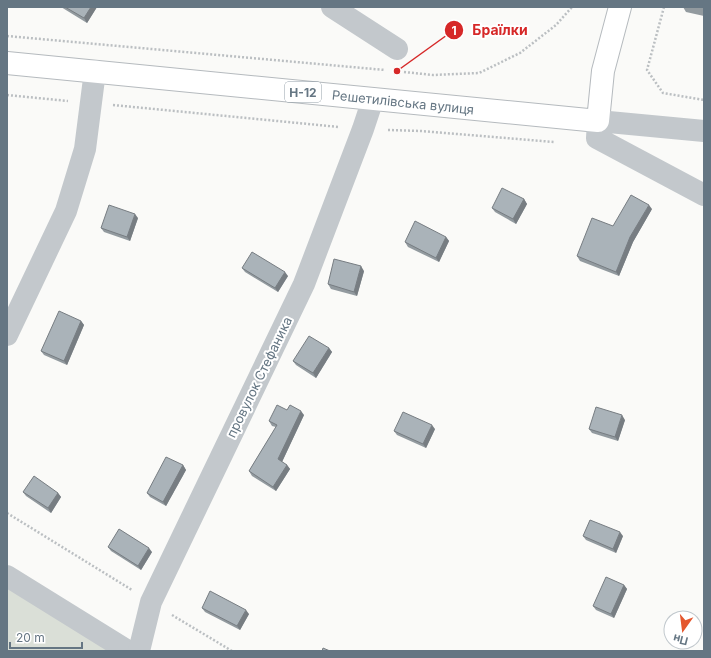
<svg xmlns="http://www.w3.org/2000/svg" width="711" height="658" viewBox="0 0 711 658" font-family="Inter,sans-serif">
	<rect width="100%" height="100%" fill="#fafaf8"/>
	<!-- green -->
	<polygon fill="#dadfd7" points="7,586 111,651 7,651"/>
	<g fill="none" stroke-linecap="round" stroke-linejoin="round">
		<!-- major casing -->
		<g stroke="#b5babe" stroke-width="24">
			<polyline id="major" points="7,63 598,121 603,71 620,7"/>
		</g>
		<!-- path -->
		<g stroke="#bbbfc2" stroke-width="2.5" stroke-dasharray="2 2" stroke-linecap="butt">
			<polyline points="664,7 647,70 663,93 704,100"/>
			<polyline points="7,36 385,70"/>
			<polyline points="404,72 433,75 479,73 520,53 556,25 572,7"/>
			<polyline points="7,95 68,101"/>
			<polyline points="113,105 339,127"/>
			<polyline points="388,130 421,131 554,142"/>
			<polyline points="7,513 132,590"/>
			<polyline points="172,615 232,651"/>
		</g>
		<!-- minor -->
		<g stroke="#c3c8cc" stroke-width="22">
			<polyline points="332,7 397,49"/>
			<polyline points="704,131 598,121 597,138 704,195"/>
			<polyline points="7,335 66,211 85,149 95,71"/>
			<polyline points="7,576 128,651"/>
			<polyline points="139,651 151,602 304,284 363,129 373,99"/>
		</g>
		<!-- major -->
		<use href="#major" stroke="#fff" stroke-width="22"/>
	</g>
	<!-- wall -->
	<g fill="#929a9f">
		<polygon points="61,7 97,7 87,23"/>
		<polygon points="683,7 704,7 704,16 686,12"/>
		<polygon points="524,199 527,204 516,224 495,212 492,208"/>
		<polygon points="652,209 633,242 619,276 580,261 577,256 613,226"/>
		<polygon points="138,218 130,241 104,232 101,228"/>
		<polygon points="446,237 449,241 439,262 408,247 405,242"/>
		<polygon points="242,268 288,276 278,292 245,272"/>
		<polygon points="364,271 357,296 331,289 328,284"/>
		<polygon points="81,321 84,325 67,365 44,355 41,351"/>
		<polygon points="329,348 332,352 316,378 296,365 293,361"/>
		<polygon points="287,410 304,415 282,462 287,465 290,469 276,491 252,476 249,471 276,427 272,426 269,421"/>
		<polygon points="625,420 618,441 592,433 589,429"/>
		<polygon points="435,429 426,448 397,435 394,431"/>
		<polygon points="183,465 186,470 166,506 150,497 147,493"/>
		<polygon points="23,492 58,493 61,497 51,513 26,496"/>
		<polygon points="583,536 623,536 616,553 586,540"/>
		<polygon points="108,547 152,552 141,570 111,551"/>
		<polygon points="624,585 627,589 614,618 596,610 593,606"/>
		<polygon points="202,608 249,614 240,630 205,612"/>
	</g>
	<!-- shaded-wall -->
	<g fill="#777d82">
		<polygon points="91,7 97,7 87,23 84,18"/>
		<polygon points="524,199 527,204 516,224 513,219"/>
		<polygon points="649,205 652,209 633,242 619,276 616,272 630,237"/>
		<polygon points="135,214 138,218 130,241 127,237"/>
		<polygon points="446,237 449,241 439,262 436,258"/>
		<polygon points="361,266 364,271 357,296 354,292"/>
		<polygon points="285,272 288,276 278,292 275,288"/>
		<polygon points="81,321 84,325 67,365 64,361"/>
		<polygon points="329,348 332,352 316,378 313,373"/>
		<polygon points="301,411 304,415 281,464 278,459"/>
		<polygon points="622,415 625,420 618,441 615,437"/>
		<polygon points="432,425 435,429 426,448 423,444"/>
		<polygon points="183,465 186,470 166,506 163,502"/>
		<polygon points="287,465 290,469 276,491 273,487"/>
		<polygon points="58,493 61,497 51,513 48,508"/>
		<polygon points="620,532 623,536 616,553 613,549"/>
		<polygon points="149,548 152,552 141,570 138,566"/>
		<polygon points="624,585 627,589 614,618 611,614"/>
		<polygon points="246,610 249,614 240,630 237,626"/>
	</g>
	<!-- building -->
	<g fill="#aab3b9" stroke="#777d82">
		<polygon points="65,7 91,7 84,18"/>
		<polygon points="502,188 524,199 513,219 492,208"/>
		<polygon points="631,195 649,205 630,237 616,272 577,256 592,218 613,226"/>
		<polygon points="109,205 135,214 127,237 101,228"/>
		<polygon points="415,221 446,237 436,258 405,242"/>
		<polygon points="252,252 285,272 275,288 242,268"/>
		<polygon points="334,259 361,266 354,292 328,284"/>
		<polygon points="59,311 81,321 64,361 41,351"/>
		<polygon points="309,336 329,348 313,373 293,361"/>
		<polygon points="277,405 287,410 290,405 301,411 278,459 287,465 273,487 249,471 277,425 269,421"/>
		<polygon points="596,407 622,415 615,437 589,429"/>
		<polygon points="403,412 432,425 423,444 394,431"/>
		<polygon points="166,457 183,465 163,502 147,493"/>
		<polygon points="34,476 58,493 48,508 23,492"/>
		<polygon points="590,520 620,532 613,549 583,536"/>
		<polygon points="119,529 149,548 138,566 108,547"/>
		<polygon points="606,577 624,585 611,614 593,606"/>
		<polygon points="210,591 246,610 237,626 202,608"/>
		<polygon points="323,648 330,651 322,651"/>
	</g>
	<g text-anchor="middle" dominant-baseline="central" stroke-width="4" stroke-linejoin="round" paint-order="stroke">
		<!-- shield labels -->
		<rect fill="#fff" stroke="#939fa8" stroke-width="1" x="285" y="82" width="36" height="20" rx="3"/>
		<g font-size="12" font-weight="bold" fill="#657683">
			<text x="303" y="92">Н-12</text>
		</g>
		<!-- street labels -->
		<g font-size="13" fill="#657683" stroke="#fff">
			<text transform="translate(403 102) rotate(6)">Решетилівська вулиця</text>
			<text transform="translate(259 377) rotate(-64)">провулок Стефаника</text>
		</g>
	</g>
	<!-- callouts -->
	<path fill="none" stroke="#d62828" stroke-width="1.5" d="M397 71L454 30"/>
	<g fill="#d62828" stroke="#fff" stroke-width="1.5">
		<circle cx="397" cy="71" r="4"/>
		<circle cx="454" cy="30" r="10"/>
	</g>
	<g font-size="12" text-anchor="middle" font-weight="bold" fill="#fff">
		<text x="454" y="35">1</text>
	</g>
	<g font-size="14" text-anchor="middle" font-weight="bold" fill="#d62828" stroke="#fff" stroke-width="4" stroke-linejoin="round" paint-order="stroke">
		<text x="500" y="35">Браїлки</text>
	</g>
	<!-- border -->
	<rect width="711" height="658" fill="none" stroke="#657683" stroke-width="16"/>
	<!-- north arrow -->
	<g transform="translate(683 630) rotate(194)"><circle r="19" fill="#ffffff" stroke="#c1c8cd"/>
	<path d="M0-3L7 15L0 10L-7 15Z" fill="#e4572e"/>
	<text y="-6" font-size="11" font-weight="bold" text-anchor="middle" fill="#657683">Пн</text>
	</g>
	<!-- scale -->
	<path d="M10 642v6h72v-6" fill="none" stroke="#657683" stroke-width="2"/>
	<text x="16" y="642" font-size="12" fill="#657683" stroke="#ffffff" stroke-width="3" paint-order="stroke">20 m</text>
</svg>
